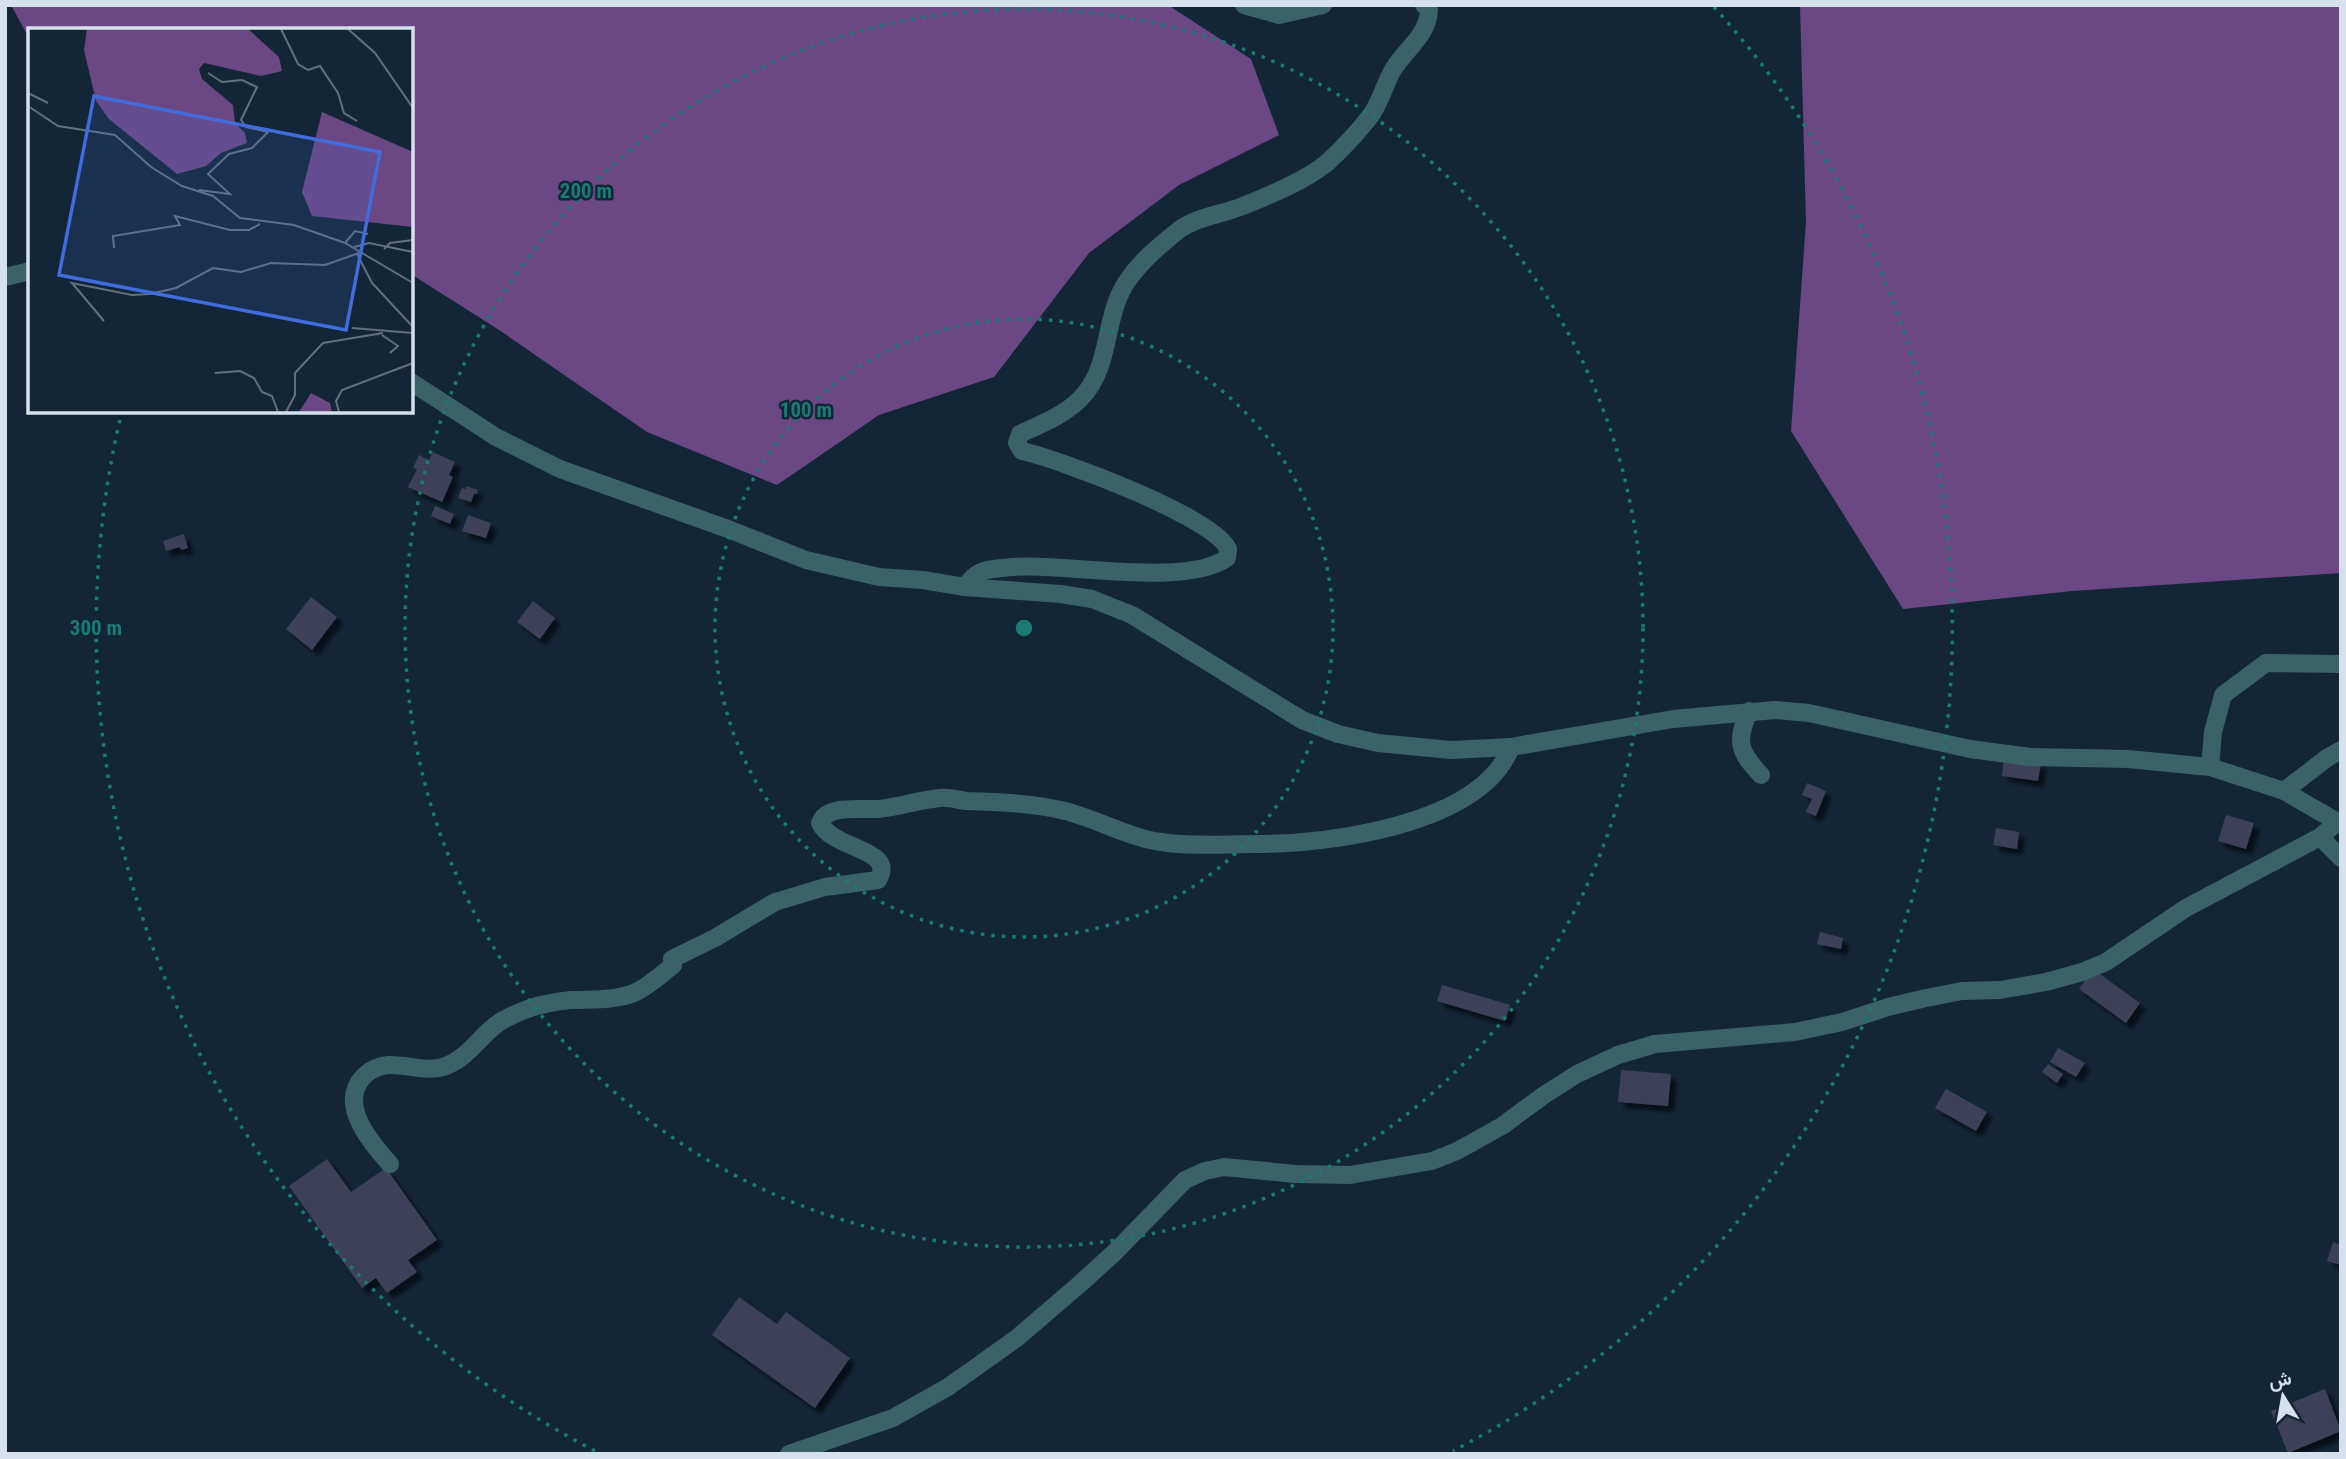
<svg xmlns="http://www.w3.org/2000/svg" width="2346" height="1459" viewBox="0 0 2346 1459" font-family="'Roboto Condensed',Vazirmatn,sans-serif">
	<defs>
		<filter id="shadow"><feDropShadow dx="6" dy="6" stdDeviation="2" flood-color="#0009"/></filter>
	</defs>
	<rect width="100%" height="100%" fill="#132637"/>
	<!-- forest -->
	<g fill="#6b4884">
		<polygon points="11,5 1168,5 1251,59 1279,135 1179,185 1089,253 994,377 879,415 777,485 647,432 499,330 411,274 411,30 30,30 30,40"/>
		<polygon points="1800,5 2341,5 2341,573 2072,591 1903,609 1791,431 1806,222"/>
	</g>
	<!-- building -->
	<g fill="#3d4158" filter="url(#shadow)">
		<polygon points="433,452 455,462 449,475 453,477 442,502 408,487 417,469 413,468 419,455 429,460"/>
		<polygon points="466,486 478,490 477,494 474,494 471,502 458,498 462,488 466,489"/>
		<polygon points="435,506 454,514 450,524 431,516"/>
		<polygon points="468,515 491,523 486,538 462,531"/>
		<polygon points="184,534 188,548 181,550 180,547 166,551 163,541"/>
		<polygon points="311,597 337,617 312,650 286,629"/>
		<polygon points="533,601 555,618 540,639 517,622"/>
		<polygon points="2004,758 2041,763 2038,781 2002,776"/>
		<polygon points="1807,783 1826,791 1816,816 1806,812 1812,799 1802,795"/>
		<polygon points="2226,815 2254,823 2246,849 2218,841"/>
		<polygon points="1996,828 2019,832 2017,849 1993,845"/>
		<polygon points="1820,932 1843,938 1841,949 1817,944"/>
		<polygon points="2093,969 2140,1003 2126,1023 2079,989"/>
		<polygon points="1442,985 1510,1005 1505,1021 1437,1001"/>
		<polygon points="2058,1048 2085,1063 2076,1077 2050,1062"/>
		<polygon points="2048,1064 2063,1074 2057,1083 2042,1072"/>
		<polygon points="1621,1070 1671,1074 1668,1106 1618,1102"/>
		<polygon points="1946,1089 1987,1112 1976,1131 1935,1108"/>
		<polygon points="327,1159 351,1192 386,1168 437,1240 408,1260 417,1272 387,1293 376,1278 362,1288 289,1186"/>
		<polygon points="2333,1242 2341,1245 2341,1265 2327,1261"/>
		<polygon points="739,1297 777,1324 786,1312 850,1358 815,1408 712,1335"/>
		<polygon points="2325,1389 2341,1431 2288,1453 2271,1411"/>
	</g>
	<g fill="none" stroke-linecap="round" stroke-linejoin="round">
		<!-- minor -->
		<g stroke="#3b6169" stroke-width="18">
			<polyline points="1244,5 1279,15 1323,5"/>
			<polyline points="5,277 30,271"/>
			<polyline points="411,382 496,437 560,469 728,529 806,560 879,577 923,580 965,587 1061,594 1092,599 1132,615 1302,720 1338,734 1378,743 1451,750 1511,747 1673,719 1775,710 1809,713 1970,749 2030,757 2128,759 2210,767 2284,791 2341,824"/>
			<path d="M965,587c3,-4 7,-9 11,-12 7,-6 18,-6 26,-7 56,-8 181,21 225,-10l1,-9c-14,-32 -169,-90 -206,-98l-5,-8 3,-9c21,-10 43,-18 60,-35 29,-29 24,-69 39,-103 11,-26 38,-49 60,-66 17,-13 44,-16 64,-24 27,-11 62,-25 85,-44 15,-14 31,-31 43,-47 10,-13 14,-33 23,-47 13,-20 34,-33 35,-58l-5,-5"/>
			<path d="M1749,711c-13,30 -11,40 12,64"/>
			<polyline points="2210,767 2213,732 2223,695 2266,663 2341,664"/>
			<polyline points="2284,791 2327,758 2341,750"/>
			<polyline points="2320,837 2341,858"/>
			<path d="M390,1164c-19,-21 -53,-60 -26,-88 7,-7 14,-10 24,-11 19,-1 39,8 58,1 26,-10 38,-38 63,-49 19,-10 40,-15 62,-17 21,-1 42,1 63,-7 14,-6 27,-18 39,-28l-1,-6 43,-21 60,-36 50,-15 53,-7c19,-32 -45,-30 -58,-57 7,-19 41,-13 58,-14 21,-2 41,-9 62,-11 9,-1 18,2 26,3 32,1 64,2 95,9 35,8 65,27 100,32 32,5 64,2 96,2 72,0 224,-19 254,-97"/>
			<polyline points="789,1454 893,1418 948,1387 1017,1338 1081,1283 1115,1252 1185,1180 1205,1171 1224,1167 1296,1174 1350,1175 1432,1161 1457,1151 1502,1126 1544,1095 1577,1074 1618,1055 1655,1044 1795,1032 1842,1022 1888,1007 1926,998 1962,991 2000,990 2046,982 2082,972 2106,962 2186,908 2320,837 2336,823"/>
		</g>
	</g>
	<!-- distance rings -->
	<g fill="none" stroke="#197b74" stroke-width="3.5" stroke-dasharray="3.5 7">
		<circle cx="1024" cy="628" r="309"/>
		<circle cx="1024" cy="628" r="619"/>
		<path d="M595 1451A928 928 0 0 1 122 411M1714 7A928 928 0 0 1 1453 1451"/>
	</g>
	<!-- overview -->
	<g transform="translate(28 28)">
		<rect width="385" height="385" fill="#132637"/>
		<path d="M59,1h161l31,28 3,14 -21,5 -57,-13 -5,6 3,10 31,26 2,18 10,10 2,10 -26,10 -15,13 -29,8 -68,-55 -13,-18 -12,-51zM294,84l91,40v75l-101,-11 -10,-24zM283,365l19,10 2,9h-33z" fill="#6b4884"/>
		<path fill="none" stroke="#61717f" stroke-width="2" d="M253,1l17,35 10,6 12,-4 18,27 6,20 13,8M320,1l27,24 38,55M0,65l20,10M0,78l30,20 57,9 36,32 31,19 31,10 27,22 54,7 51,18 68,40M171,162l31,4 -22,-20 21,-20 23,-6 16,-16 -22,-5 -5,-7 16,-33 -15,-7 -20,2 -14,-9M317,215l10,-12 13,3M326,219l15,-4 44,9M86,220l-1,-12 67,-11 -5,-9 55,14h19l11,-6M356,221l6,-6 23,-3M329,226l15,29 41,44M76,293l-32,-38 60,12 18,-1 26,-6 37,-20 28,4 30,-9 54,2 34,-12M324,300l61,5M354,307l16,11 -8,7M187,345l25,-2 14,7 8,14 10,4 6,16M258,384l9,-17v-22l28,-30 60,-10M311,384l-3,-11 6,-11 71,-27"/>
		<path fill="#426bdc" fill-opacity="0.15" stroke="#426bdc" stroke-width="3.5" d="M66,68l286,56 -34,178 -287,-55z"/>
		<rect width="385" height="385" fill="none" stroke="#d5e1ec" stroke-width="3.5"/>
	</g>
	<circle cx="1024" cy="628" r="10" fill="#197b74" stroke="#132637" stroke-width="3.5"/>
	<g font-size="21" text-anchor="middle" font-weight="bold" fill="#197b74" stroke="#132637" stroke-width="5" stroke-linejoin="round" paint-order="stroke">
		<text x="586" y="198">200 m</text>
		<text x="806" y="417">100 m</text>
		<text x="96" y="635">300 m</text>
	</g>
	<!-- border -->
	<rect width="2346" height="1459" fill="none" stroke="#d5e1ec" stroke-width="14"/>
	<!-- north arrow -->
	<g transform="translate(2283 1396) rotate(349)" stroke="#132637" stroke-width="5" paint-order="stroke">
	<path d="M0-5L12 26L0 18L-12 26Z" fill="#d5e1ec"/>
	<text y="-10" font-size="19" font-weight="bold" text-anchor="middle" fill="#d5e1ec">ش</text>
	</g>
</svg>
